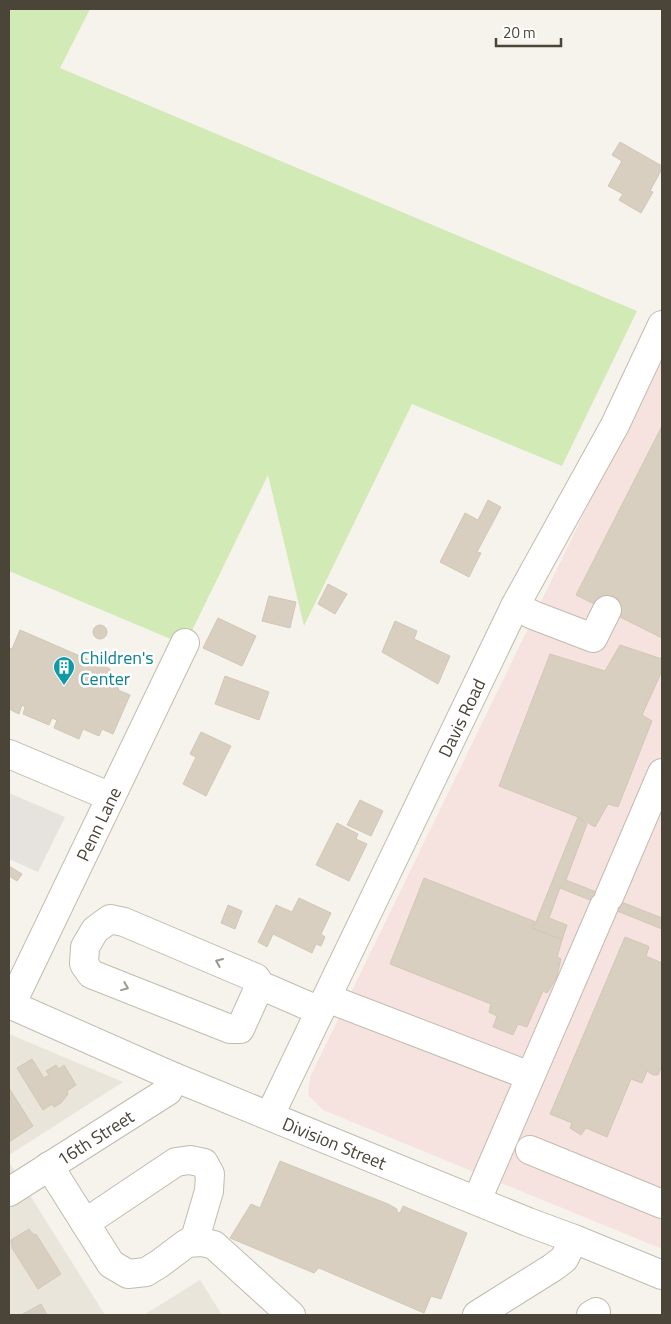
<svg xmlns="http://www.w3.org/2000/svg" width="671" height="1324" viewBox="0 0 671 1324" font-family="'Titillium Web',sans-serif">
	<rect width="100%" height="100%" fill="#f6f3ec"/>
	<!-- residential -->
	<g fill="#eae5da">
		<polygon points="9,1034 123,1082 9,1155"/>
		<polygon points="9,1162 105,1315 9,1315"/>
		<polygon points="200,1280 222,1315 144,1315"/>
	</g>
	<!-- industrial -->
	<polygon fill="#e6e2dd" points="9,793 65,817 38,872 9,859"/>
	<!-- medical -->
	<polygon fill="#f6e3e0" points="662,353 662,1249 323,1110 308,1095 310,1077"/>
	<!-- green -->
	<polygon fill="#d2eab5" points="9,9 90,9 60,68 637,311 562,466 412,404 304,626 268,475 185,645 9,571"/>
	<!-- building -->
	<g fill="#d8cfc1" stroke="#d3c7b4">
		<polygon points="620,142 662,166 662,169 650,191 653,192 641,213 619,200 623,194 608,186 622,161 612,155"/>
		<polygon points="662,426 662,638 576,595"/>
		<polygon points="488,500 501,507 477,552 481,553 469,577 440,562 465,513 478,520"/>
		<polygon points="328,584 347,594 335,614 318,604"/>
		<polygon points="269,596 296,602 290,628 262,621"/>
		<polygon points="218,618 256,636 242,666 203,648"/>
		<polygon points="395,621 417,631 414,639 450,656 438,684 382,652"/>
		<circle cx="100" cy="632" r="7"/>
		<polygon points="20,630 110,669 107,677 121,682 118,690 130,695 113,734 102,729 99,736 83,729 79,739 54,728 57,720 52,718 49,725 23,714 25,707 22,705 19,714 9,709 9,648 12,649"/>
		<polygon points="620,645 662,659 662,671 642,715 652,721 618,807 608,804 595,827 578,817 499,786 550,654 605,671"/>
		<polygon points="225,676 269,692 259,720 215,704"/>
		<polygon points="201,732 231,746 206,796 183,784 196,757 190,754"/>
		<polygon points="360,800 383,811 371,836 347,825"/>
		<polygon points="578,817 587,824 566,880 662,918 662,929 560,888 549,918 567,925 562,940 532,928 536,922"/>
		<polygon points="337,823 358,834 356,839 367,844 349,881 316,865"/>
		<polygon points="9,866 22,874 17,881 9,876"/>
		<polygon points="424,878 536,922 532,928 562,940 557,957 561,959 557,976 550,989 547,993 543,991 527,1027 518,1024 513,1035 493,1027 497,1016 489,1012 491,1004 390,964"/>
		<polygon points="299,898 331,913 321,934 325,937 321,946 316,944 312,953 273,934 267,947 258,942 276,905 292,912"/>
		<polygon points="228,905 242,911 235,929 221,923"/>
		<polygon points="625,937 648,946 649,947 646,956 662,963 662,1066 658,1075 653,1075 647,1071 642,1083 631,1079 607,1137 586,1128 581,1135 570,1128 572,1123 550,1114"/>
		<polygon points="32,1059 44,1078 49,1075 46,1071 56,1065 59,1069 64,1065 76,1085 67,1091 68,1094 61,1103 54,1107 52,1104 43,1110 17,1068"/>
		<polygon points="9,1088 33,1126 9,1142"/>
		<polygon points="280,1161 388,1204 397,1209 397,1212 400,1213 403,1206 467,1233 441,1299 431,1296 424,1313 319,1268 314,1273 230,1238 251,1204 260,1208"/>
		<polygon points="29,1229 34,1235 36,1234 61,1274 38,1289 12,1248 11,1240"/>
		<polygon points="41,1304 47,1315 21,1315"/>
	</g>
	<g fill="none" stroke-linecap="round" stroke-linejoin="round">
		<!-- minor casing -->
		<g stroke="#c2bbae" stroke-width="30">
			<g id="minor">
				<polyline points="515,606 533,615 593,638 607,610"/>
				<polyline points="9,754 111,797"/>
				<polyline points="609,897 662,773"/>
				<polyline points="260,985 240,1029 230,1029 91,974 84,964 85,947 95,930 110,919 124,922 256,978 260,985 320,1011"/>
				<polyline points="327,998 530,1076"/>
				<path id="s1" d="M9,1004l165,73 354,145 46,17 88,36"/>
				<path id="s2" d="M11,1005l174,-362"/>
				<path id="s3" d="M270,1115l245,-509 100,-181 47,-100"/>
				<polyline points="530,1150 662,1204"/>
				<polyline points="49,1166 111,1264 128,1274 146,1272 159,1264 187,1243 202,1242 214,1245 291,1315"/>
				<path id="s4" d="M9,1192l159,-101 6,-14"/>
				<polyline points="477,1200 604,906"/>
				<polyline points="85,1223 176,1162 190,1160 204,1163 210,1174 209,1191 194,1242"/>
				<polyline points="477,1315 552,1268 564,1259 574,1239"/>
				<polyline points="591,1315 596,1312"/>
			</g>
		</g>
		<!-- minor -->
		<use href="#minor" stroke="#fff" stroke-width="28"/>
	</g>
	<!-- one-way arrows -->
	<defs><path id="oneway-chevron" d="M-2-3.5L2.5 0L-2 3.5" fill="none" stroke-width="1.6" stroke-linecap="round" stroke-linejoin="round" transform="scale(1.25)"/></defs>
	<g stroke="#9c9892">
		<use href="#oneway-chevron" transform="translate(219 962) rotate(-157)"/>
		<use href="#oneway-chevron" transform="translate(125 987) rotate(22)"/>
	</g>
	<!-- icons -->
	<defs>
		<g id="building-pin" transform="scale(1.125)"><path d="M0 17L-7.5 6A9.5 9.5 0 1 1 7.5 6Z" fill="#0f9aa8" stroke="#fff"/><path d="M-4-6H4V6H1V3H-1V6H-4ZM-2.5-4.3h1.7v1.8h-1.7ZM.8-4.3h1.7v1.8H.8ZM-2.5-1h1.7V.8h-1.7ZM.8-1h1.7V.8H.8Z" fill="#fff"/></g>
	</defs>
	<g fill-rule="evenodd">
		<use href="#building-pin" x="64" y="667"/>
	</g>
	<g text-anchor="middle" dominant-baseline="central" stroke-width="5" stroke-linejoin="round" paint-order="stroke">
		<!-- culture labels -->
		<g font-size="18" fill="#0d838f" stroke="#fff" text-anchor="start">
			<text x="80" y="657">Children's<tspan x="80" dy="21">Center</tspan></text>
		</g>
		<!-- street labels -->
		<g font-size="18" fill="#4b4439" stroke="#fff">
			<text stroke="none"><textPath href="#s3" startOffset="441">Davis Road</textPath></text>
			<text stroke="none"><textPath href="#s2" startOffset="201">Penn Lane</textPath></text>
			<text stroke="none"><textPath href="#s4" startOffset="102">16th Street</textPath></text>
			<text stroke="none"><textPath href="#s1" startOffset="354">Division Street</textPath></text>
		</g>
	</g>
	<!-- border -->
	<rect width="671" height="1324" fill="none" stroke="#4b4439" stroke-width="20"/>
	<!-- scale -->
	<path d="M496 38v8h65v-8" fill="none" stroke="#4b4439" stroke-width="2.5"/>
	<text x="503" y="38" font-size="15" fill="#4b4439" stroke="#ffffff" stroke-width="4" paint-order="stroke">20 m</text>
</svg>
